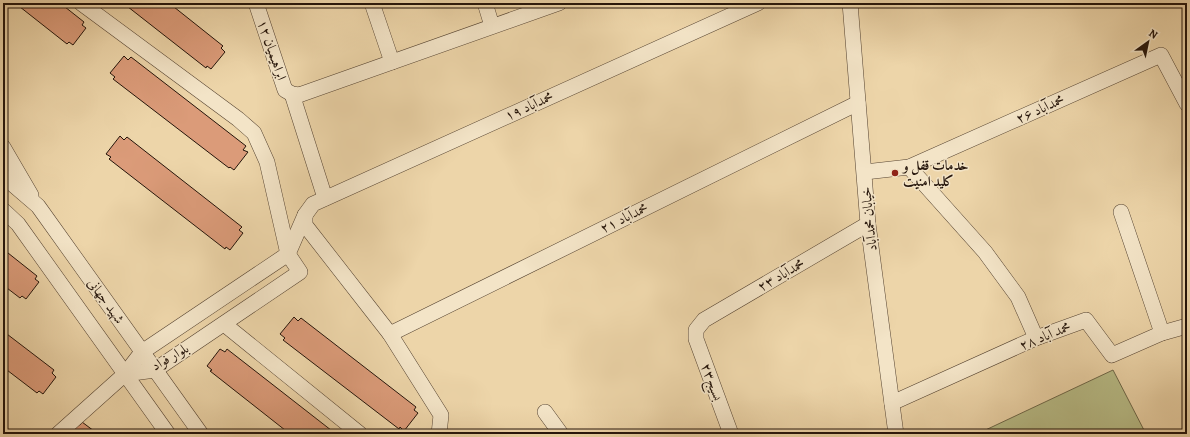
<svg xmlns="http://www.w3.org/2000/svg" width="1190" height="437" viewBox="0 0 1190 437" font-family="Alegreya,Amiri,serif">
	<rect width="100%" height="100%" fill="#edd5a9"/>
	<filter id="stains"><feTurbulence type="fractalNoise" baseFrequency=".005" numOctaves="4"/><feColorMatrix values="0 0 0 0 .2 0 0 0 0 .09 0 0 0 0 .02 0 0 0 .5 -.17"/></filter>
	<radialGradient id="worn" r=".72"><stop offset=".6" stop-color="#630" stop-opacity="0"/><stop offset="1" stop-color="#630" stop-opacity=".3"/></radialGradient>
	<!-- green -->
	<polygon fill="#b8bd88" stroke="#6e6849" points="1113,370 1146,434 977,434"/>
	<!-- building -->
	<g fill="#db9b79" stroke="#24140a">
		<polygon points="15,3 60,3 84,22 82,25 86,28 73,45 69,42 67,44"/>
		<polygon points="123,3 169,3 223,46 221,48 225,52 211,69 207,66 206,68"/>
		<polygon points="124,56 128,60 131,57 246,146 243,150 248,152 234,170 230,167 229,168 113,79 115,77 110,73"/>
		<polygon points="120,136 124,140 127,137 242,227 239,230 243,233 230,250 226,247 225,249 109,159 111,157 106,154"/>
		<polygon points="3,249 37,276 35,279 39,282 26,299 22,296 20,298 3,285"/>
		<polygon points="294,317 298,321 301,318 416,407 414,410 418,413 404,431 400,427 399,429 283,340 285,338 280,334"/>
		<polygon points="3,331 54,370 52,373 56,377 43,394 39,391 37,393 3,367"/>
		<polygon points="220,349 225,352 227,349 336,434 290,434 210,371 212,370 207,366"/>
		<polygon points="75,422 80,425 82,422 98,434 66,434"/>
	</g>
	<g fill="none" stroke-linecap="round" stroke-linejoin="round">
		<!-- minor casing -->
		<g stroke="#564432" stroke-width="16">
			<g id="minor">
				<polyline points="81,3 238,119 254,133 267,162 288,254 300,272 155,370 125,374"/>
				<polyline points="256,3 285,90 292,94 299,95 559,3"/>
				<polyline points="372,3 392,62"/>
				<polyline points="485,3 492,26"/>
				<polyline points="850,3 868,224 896,434"/>
				<polyline points="292,94 325,198"/>
				<polyline points="3,147 31,195"/>
				<polyline points="909,167 985,252 1018,297 1036,338"/>
				<polyline points="865,172 909,167 1161,55 1187,104"/>
				<polyline points="3,176 38,206 201,434"/>
				<polyline points="3,210 18,224 168,434"/>
				<polyline points="1121,212 1162,333"/>
				<polyline points="305,215 305,225 390,334 441,415 439,434"/>
				<polyline points="288,254 305,215 313,204 758,3"/>
				<polyline points="224,324 360,434"/>
				<polyline points="390,334 858,103"/>
				<polyline points="892,403 1036,338 1086,320 1112,355 1162,333 1187,326"/>
				<polyline points="545,412 561,434"/>
				<polyline points="58,434 125,374 142,352 288,254"/>
				<polyline points="731,434 696,339 696,330 704,320 868,224"/>
			</g>
		</g>
		<!-- minor -->
		<use href="#minor" stroke="#f3e4c7" stroke-width="15"/>
	</g>
	<!-- markers -->
	<circle fill="#8f2418" stroke="#f3e4c7" stroke-width="1.5" cx="895" cy="173" r="4"/>
	<g text-anchor="middle" dominant-baseline="central" stroke-width="3" stroke-linejoin="round" paint-order="stroke">
		<!-- street labels -->
		<g font-size="14" fill="#24140a" stroke="#f3e4c7">
			<text transform="translate(272 50) rotate(71)">ابراهیمیان ۱۲</text>
			<text transform="translate(529 106) rotate(-24)">محمدآباد ۱۹</text>
			<text transform="translate(1040 109) rotate(-24)">محمدآباد ۲۶</text>
			<text transform="translate(624 218) rotate(-26)">محمدآباد ۲۱</text>
			<text transform="translate(869 219) rotate(-96)">خیابان محمدآباد</text>
			<text transform="translate(781 275) rotate(-30)">محمدآباد ۲۳</text>
			<text transform="translate(106 301) rotate(54)">شهید جهانی</text>
			<text transform="translate(1045 336) rotate(-22)">محمد آباد ۲۸</text>
			<text transform="translate(170 357) rotate(-30)">بلوار فواد</text>
			<text transform="translate(712 382) rotate(70)">بسیج۲۳</text>
		</g>
		<!-- poi labels -->
		<g font-size="14" font-weight="bold" fill="#24140a" stroke="#f3e4c7" text-anchor="start">
			<text x="903" y="165">خدمات قفل و<tspan x="903" dy="16">کلید امنیت</tspan></text>
		</g>
	</g>
	<!-- margin -->
	<rect width="1190" height="437" fill="none" stroke="#edd5a9" stroke-width="16"/>
	<rect x="4" y="4" width="1182" height="429" fill="none" stroke="#24140a" stroke-width="2"/>
	<rect x="8" y="8" width="1174" height="421" fill="none" stroke="#24140a"/>
	<!-- north arrow -->
	<g transform="translate(1148 42) rotate(33)" stroke="#f3e4c7" stroke-width="3" paint-order="stroke">
	<path d="M0-3L7 15L0 10L-7 15Z" fill="#24140a"/>
	<text y="-6" font-size="11" font-weight="bold" text-anchor="middle" fill="#24140a">N</text>
	</g>
	<rect width="100%" height="100%" filter="url(#stains)"/>
	<rect width="100%" height="100%" fill="url(#worn)"/>
</svg>
